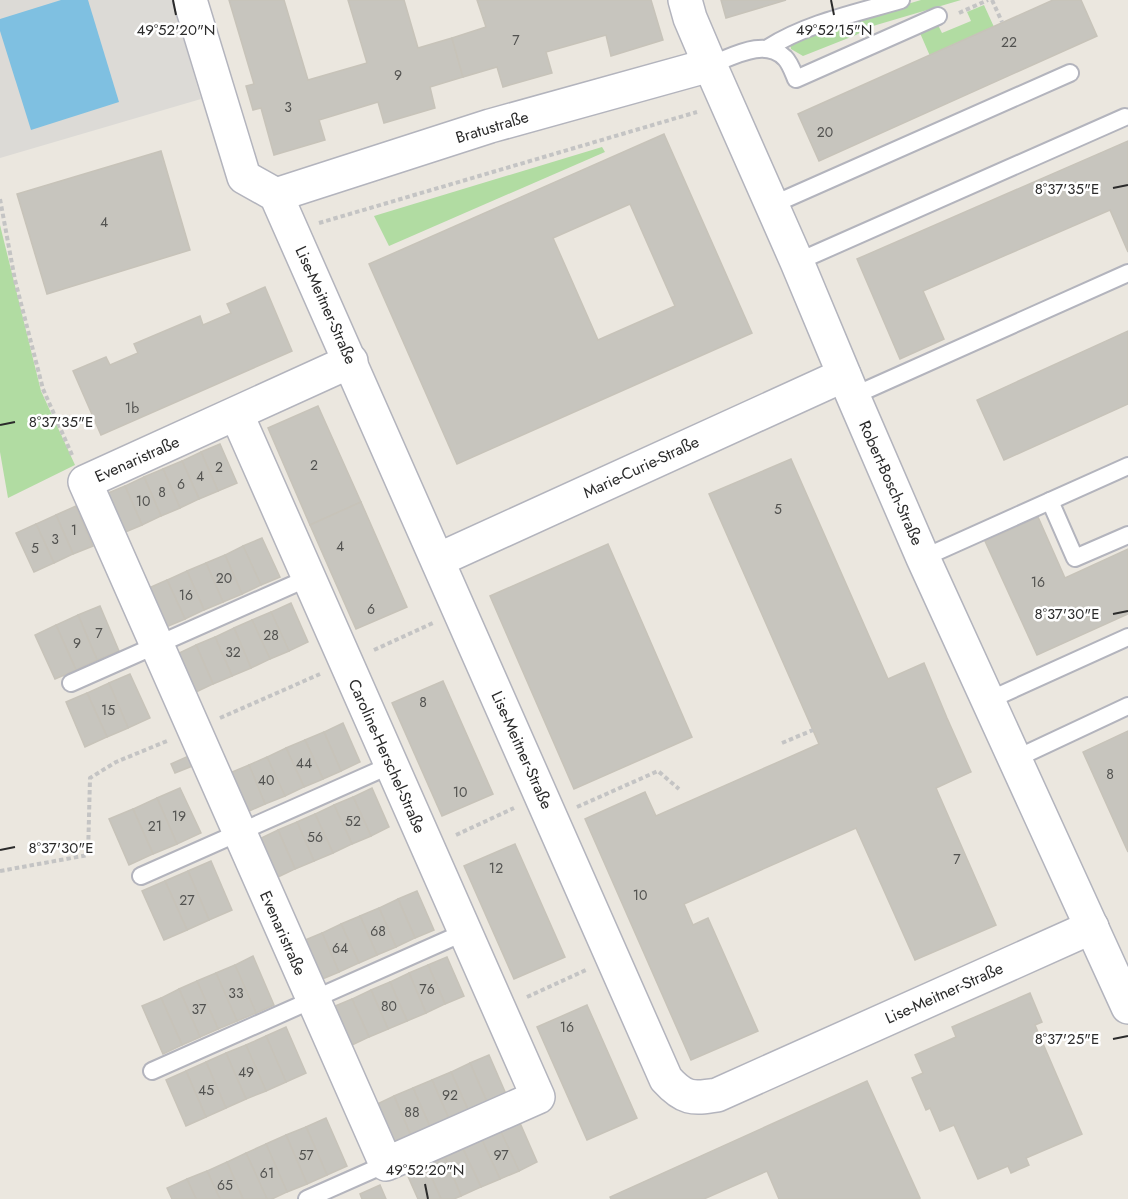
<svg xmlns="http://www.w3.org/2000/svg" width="1128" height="1199" viewBox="0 0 1128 1199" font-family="Jost,sans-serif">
	<rect width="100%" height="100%" fill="#ebe7df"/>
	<!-- green -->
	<g fill="#b1dca2">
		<polygon points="921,0 961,0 873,26 856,35 803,56 791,49 790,43 806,34"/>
		<polygon points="984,5 994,27 930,56 920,33 938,25 942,33 971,21 967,12"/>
		<polygon points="602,147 605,152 389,246 374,216"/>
		<polygon points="0,225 41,391 75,465 8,498 0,452"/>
	</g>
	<!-- plaza -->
	<polygon fill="#dcdad6" points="0,0 172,0 201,99 0,158"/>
	<!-- water -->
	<polygon fill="#7fc0e1" points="61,0 88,0 119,102 31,130 0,31 0,19"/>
	<!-- building -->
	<g fill="#c7c5be" stroke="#c7c3b9" stroke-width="1.5" fill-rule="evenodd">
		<polygon points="229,0 284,0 308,80 367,63 348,0 404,0 418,48 452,38 463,77 430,87 435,108 384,123 378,102 319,120 325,140 274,155 261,108 253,110 246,86 254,84"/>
		<polygon points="477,0 651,0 663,40 611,56 606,35 546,52 552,73 503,87 497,67 463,77 452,38 486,27"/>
		<polygon points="721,0 786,0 726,18"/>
		<polygon points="1053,0 1081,0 1097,36 819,161 798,114"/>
		<path d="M664,134l88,199 -295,131 -88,-200zM630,204l45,102 -77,34 -45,-102z"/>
		<polygon points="1128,141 1128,252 1110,210 923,291 944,339 900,359 857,259"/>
		<polygon points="161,151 190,250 47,294 17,194"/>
		<polygon points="265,287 292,351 101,435 73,371 106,357 110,365 138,353 134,344 200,316 203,325 231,313 227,304"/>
		<polygon points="1128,331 1128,404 1004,460 977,400"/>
		<polygon points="318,406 361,502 310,525 268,428"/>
		<polygon points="220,444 237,483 218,491 201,452"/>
		<polygon points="201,452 218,491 199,499 182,461"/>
		<polygon points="791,459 888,679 924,663 947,718 971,772 936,788 996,925 915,960 856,828 684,904 693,925 708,918 758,1031 691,1060 585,819 645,792 656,816 819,744 709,494"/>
		<polygon points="182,461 199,499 180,508 163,469"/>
		<polygon points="163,469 180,508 161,516 144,477"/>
		<polygon points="144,477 161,516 142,525 125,486"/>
		<polygon points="125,486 142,525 123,533 106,494"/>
		<polygon points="361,502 407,607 356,629 310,525"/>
		<polygon points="76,506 93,546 73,554 56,515"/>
		<polygon points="56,515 73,554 54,563 36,524"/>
		<polygon points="1038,517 1065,578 1128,549 1128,614 1037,655 985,541"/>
		<polygon points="36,524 54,563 34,572 16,533"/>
		<polygon points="262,538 280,577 261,585 243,546"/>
		<polygon points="608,544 692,737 574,789 490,596"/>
		<polygon points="243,546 261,585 242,594 225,555"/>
		<polygon points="225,555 242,594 223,602 206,563"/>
		<polygon points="206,563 223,602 204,610 187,571"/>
		<polygon points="187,571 204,610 185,619 167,580"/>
		<polygon points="167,580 185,619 166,627 149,588"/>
		<polygon points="291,603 308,642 289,651 271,612"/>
		<polygon points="100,606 119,651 97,660 78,615"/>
		<polygon points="271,612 289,651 270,659 252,620"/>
		<polygon points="78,615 97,660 76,670 56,625"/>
		<polygon points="252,620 270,659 251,668 234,628"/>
		<polygon points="56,625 76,670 55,679 35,635"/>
		<polygon points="234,628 251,668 232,676 215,637"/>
		<polygon points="215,637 232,676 213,684 196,645"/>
		<polygon points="196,645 213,684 194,693 177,654"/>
		<polygon points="130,674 150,718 128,728 109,683"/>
		<polygon points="443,681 493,794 442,816 392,703"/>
		<polygon points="109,683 128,728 107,737 87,693"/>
		<polygon points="87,693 107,737 85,747 66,702"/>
		<polygon points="343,723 360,762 341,771 324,732"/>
		<polygon points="1128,731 1128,852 1083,752"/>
		<polygon points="324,732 341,771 323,779 305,740"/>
		<polygon points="305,740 323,779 304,787 286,748"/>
		<polygon points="286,748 304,787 285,796 267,757"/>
		<polygon points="191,755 195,765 175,773 171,764"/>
		<polygon points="267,757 285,796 265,804 249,765"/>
		<polygon points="249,765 265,804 247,812 230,773"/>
		<polygon points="180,788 201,833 177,844 157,798"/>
		<polygon points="372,788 389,827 371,836 353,797"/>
		<polygon points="353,797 371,836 352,844 334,805"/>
		<polygon points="157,798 177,844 153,854 133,809"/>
		<polygon points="334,805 352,844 333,853 315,814"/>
		<polygon points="133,809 153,854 129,865 109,819"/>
		<polygon points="315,814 333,853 314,861 297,822"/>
		<polygon points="297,822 314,861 295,869 278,830"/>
		<polygon points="278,830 295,869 276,878 259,839"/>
		<polygon points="515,844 565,957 514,979 464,866"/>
		<polygon points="211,861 232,910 209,920 188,871"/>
		<polygon points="188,871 209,920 187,930 165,881"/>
		<polygon points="165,881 187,930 164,940 142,891"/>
		<polygon points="417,891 434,930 415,938 398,899"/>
		<polygon points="398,899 415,938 396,947 379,908"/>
		<polygon points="379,908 396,947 377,955 360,916"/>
		<polygon points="360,916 377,955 359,963 341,924"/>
		<polygon points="341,924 359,963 339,972 322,933"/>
		<polygon points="322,933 339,972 320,980 303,941"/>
		<polygon points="253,956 274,1005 256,1013 235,965"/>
		<polygon points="447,957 464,996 445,1004 428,965"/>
		<polygon points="235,965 256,1013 237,1021 216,973"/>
		<polygon points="428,965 445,1004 426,1013 409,973"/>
		<polygon points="216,973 237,1021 218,1029 197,981"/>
		<polygon points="409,973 426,1013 407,1021 390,982"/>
		<polygon points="197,981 218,1029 200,1037 179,989"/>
		<polygon points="390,982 407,1021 388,1029 371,990"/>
		<polygon points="179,989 200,1037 182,1045 161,998"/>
		<polygon points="371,990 388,1029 369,1037 352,999"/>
		<polygon points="1030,993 1042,1022 1035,1025 1082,1134 1026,1158 1029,1165 1011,1173 1008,1166 978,1179 954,1125 940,1131 930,1108 926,1110 912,1078 923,1073 915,1055 956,1037 952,1027"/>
		<polygon points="161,998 182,1045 163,1054 142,1006"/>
		<polygon points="352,999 369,1037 350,1046 333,1007"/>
		<polygon points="587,1005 637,1118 587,1140 537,1027"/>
		<polygon points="286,1027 306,1073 286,1082 266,1036"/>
		<polygon points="266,1036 286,1082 266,1091 246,1045"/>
		<polygon points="246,1045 266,1091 246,1099 226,1053"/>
		<polygon points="226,1053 246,1099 226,1108 206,1062"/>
		<polygon points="489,1055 506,1094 487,1102 470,1063"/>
		<polygon points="206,1062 226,1108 206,1117 186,1071"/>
		<polygon points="470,1063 487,1102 468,1110 451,1072"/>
		<polygon points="186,1071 206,1117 186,1126 166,1080"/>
		<polygon points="451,1072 468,1110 449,1119 432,1080"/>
		<polygon points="432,1080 449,1119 430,1127 413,1088"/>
		<polygon points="867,1081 920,1198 917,1199 779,1199 767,1171 704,1199 611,1199 610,1197"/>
		<polygon points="413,1088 430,1127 411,1136 394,1096"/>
		<polygon points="394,1096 411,1136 392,1144 375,1105"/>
		<polygon points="326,1118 347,1166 327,1175 306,1127"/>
		<polygon points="520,1123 537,1162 519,1171 501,1132"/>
		<polygon points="306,1127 327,1175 307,1184 286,1135"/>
		<polygon points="501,1132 519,1171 500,1179 482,1140"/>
		<polygon points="286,1135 307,1184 287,1192 266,1144"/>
		<polygon points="482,1140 500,1179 481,1187 463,1149"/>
		<polygon points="266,1144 287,1192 272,1199 267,1199 246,1153"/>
		<polygon points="463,1149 481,1187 461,1196 445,1157"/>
		<polygon points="246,1153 267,1199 243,1199 227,1162"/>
		<polygon points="445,1157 461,1196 454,1199 441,1199 426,1165"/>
		<polygon points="227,1162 243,1199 220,1199 207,1171"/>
		<polygon points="426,1165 441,1199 418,1199 407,1174"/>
		<polygon points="207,1171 220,1199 196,1199 187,1179"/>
		<polygon points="187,1179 196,1199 172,1199 167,1188"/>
		<polygon points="380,1185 386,1199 362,1199 360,1194"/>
	</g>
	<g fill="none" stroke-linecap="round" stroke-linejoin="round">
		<!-- lane casing -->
		<g stroke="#b3b4bd" stroke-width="20">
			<g id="lane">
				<path d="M768,48c39,-25 89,-35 133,-48"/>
				<path d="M710,65c22,-8 55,-28 75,-7 5,5 8,14 11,21l142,-63"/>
				<polyline points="772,205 1070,73"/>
				<polyline points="797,262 1125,117"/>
				<polyline points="853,396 1128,273"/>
				<polyline points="1050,501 1075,558 1128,535"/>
				<polyline points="923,558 1128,466"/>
				<polyline points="71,683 308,578"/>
				<polyline points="987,701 1128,637"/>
				<polyline points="1015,759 1128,706"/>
				<polyline points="141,876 391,765"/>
				<polyline points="152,1071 465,932"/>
				<polyline points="307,1199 386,1164"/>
			</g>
		</g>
		<!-- street casing -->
		<g stroke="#b3b4bd" stroke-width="36">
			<g id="street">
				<path d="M190,0l54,177 32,18 390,884c18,20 26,20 51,16l375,-168"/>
				<polyline points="685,0 690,18 710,65 797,262 853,396 923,558 1128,1007"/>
				<polyline points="276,195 490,126 710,65"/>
				<polyline points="237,415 538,1097 386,1164 85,482 351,361"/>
				<polyline points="438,560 844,375"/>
			</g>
		</g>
		<!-- path -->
		<g stroke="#c4c4c4" stroke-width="4" stroke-dasharray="4.5 3" stroke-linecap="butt">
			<polyline points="992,0 1002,22"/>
			<polyline points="959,13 988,0"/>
			<polyline points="0,199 15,280 43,389 72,455"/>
			<polyline points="319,223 697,112"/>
			<polyline points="374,650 433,623"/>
			<polyline points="220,718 320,674"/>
			<polyline points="782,743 813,730"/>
			<polyline points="577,807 658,771 679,789"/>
			<polyline points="456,835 514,808"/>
			<polyline points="0,871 88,855 90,778 116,762 167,741"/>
			<polyline points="527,997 586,970"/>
		</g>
		<!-- lane -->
		<use href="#lane" stroke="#fff" stroke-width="16"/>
		<!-- street -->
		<use href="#street" stroke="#fff" stroke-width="33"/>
	</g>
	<!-- ticks -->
	<path fill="none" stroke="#2b2b2b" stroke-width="2" d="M173,0l3,15M831,0l3,15M1113,188l15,-3M0,425l15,-3M1113,614l15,-3M0,850l15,-3M1113,1039l15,-3M425,1184l3,15"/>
	<g text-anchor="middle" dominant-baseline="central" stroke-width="5" stroke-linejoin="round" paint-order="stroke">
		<!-- number labels -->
		<g font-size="14" fill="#525250">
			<text x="516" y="40">7</text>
			<text x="1009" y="42">22</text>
			<text x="398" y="75">9</text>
			<text x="288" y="107">3</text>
			<text x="825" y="132">20</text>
			<text x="104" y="222">4</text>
			<text x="132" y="408">1b</text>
			<text x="314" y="465">2</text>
			<text x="219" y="467">2</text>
			<text x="200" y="476">4</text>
			<text x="181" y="484">6</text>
			<text x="162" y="492">8</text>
			<text x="143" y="501">10</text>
			<text x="778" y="509">5</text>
			<text x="74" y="530">1</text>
			<text x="55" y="539">3</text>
			<text x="340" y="546">4</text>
			<text x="35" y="548">5</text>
			<text x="224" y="578">20</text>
			<text x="1038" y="582">16</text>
			<text x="186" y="595">16</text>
			<text x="371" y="609">6</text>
			<text x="99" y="633">7</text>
			<text x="271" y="635">28</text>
			<text x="77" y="643">9</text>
			<text x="233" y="652">32</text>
			<text x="423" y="702">8</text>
			<text x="108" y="710">15</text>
			<text x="304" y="763">44</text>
			<text x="1110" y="774">8</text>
			<text x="266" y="780">40</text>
			<text x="460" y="792">10</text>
			<text x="179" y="816">19</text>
			<text x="353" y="821">52</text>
			<text x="155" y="826">21</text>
			<text x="315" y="837">56</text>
			<text x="957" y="859">7</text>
			<text x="496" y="868">12</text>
			<text x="640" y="895">10</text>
			<text x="187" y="900">27</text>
			<text x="378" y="931">68</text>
			<text x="340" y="948">64</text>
			<text x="427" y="989">76</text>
			<text x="236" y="993">33</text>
			<text x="389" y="1006">80</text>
			<text x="199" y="1009">37</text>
			<text x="567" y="1027">16</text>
			<text x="246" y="1072">49</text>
			<text x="206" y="1090">45</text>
			<text x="450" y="1095">92</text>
			<text x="412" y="1112">88</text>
			<text x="306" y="1155">57</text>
			<text x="501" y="1155">97</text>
			<text x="267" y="1173">61</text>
			<text x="225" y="1185">65</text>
		</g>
		<!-- street labels -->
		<g font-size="16" fill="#2b2b2b" stroke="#fff">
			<text transform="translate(492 127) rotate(-17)">Bratustraße</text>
			<text transform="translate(326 305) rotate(66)">Lise-Meitner-Straße</text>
			<text transform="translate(137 459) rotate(-24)">Evenaristraße</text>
			<text transform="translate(641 467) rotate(-25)">Marie-Curie-Straße</text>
			<text transform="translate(891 483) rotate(66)">Robert-Bosch-Straße</text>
			<text transform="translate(522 750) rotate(66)">Lise-Meitner-Straße</text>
			<text transform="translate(387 756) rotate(66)">Caroline-Herschel-Straße</text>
			<text transform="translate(283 933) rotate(66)">Evenaristraße</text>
			<text transform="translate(944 993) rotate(-24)">Lise-Meitner-Straße</text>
		</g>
	</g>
	<g font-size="15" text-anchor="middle" fill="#2b2b2b" stroke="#fff" stroke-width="5" stroke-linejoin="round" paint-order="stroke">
		<text x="176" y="35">49°52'20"N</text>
		<text x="834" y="35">49°52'15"N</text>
		<text x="1067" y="194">8°37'35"E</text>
		<text x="61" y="427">8°37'35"E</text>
		<text x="1067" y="619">8°37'30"E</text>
		<text x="61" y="853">8°37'30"E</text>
		<text x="1067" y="1044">8°37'25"E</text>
		<text x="425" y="1175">49°52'20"N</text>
	</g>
</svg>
